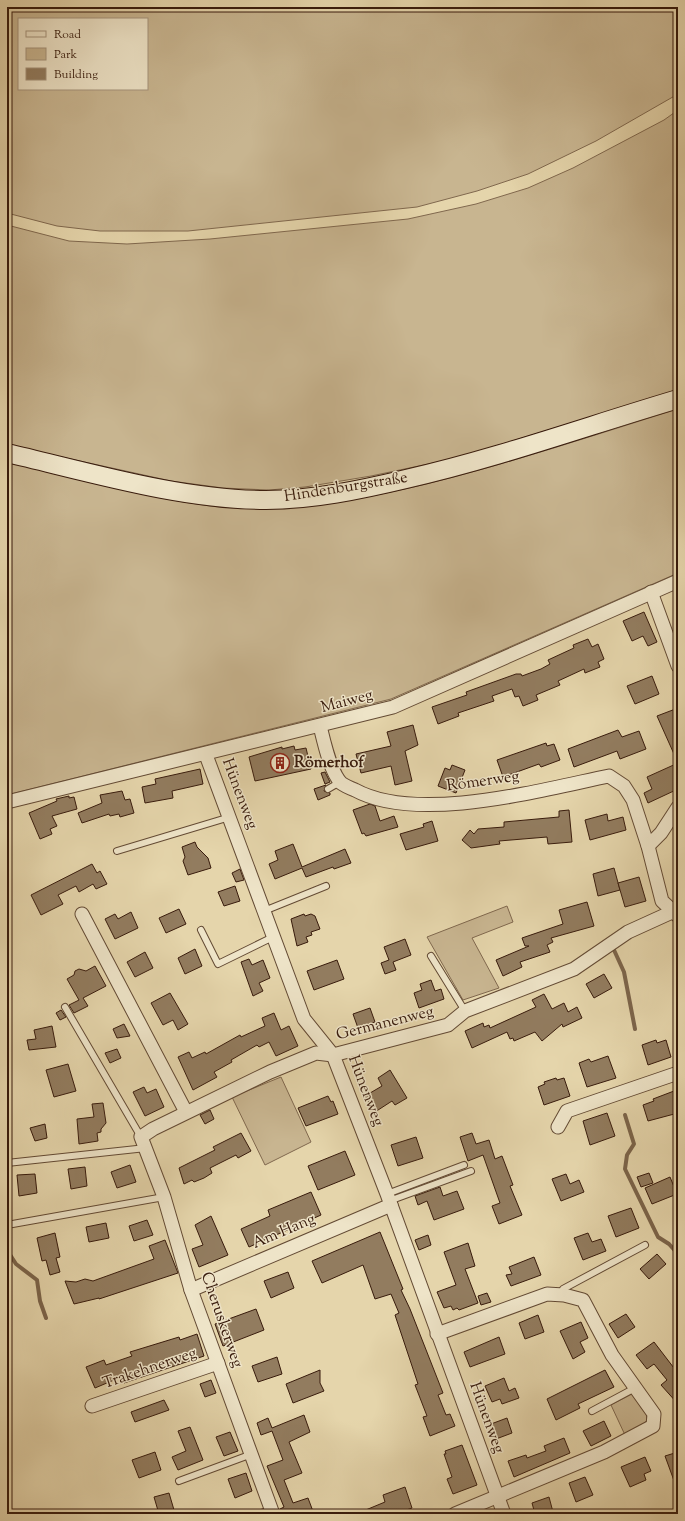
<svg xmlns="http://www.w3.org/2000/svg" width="685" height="1521" viewBox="0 0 685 1521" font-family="'Sorts Mill Goudy',serif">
	<rect width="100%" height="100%" fill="#e5d5ab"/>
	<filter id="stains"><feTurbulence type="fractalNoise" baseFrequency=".005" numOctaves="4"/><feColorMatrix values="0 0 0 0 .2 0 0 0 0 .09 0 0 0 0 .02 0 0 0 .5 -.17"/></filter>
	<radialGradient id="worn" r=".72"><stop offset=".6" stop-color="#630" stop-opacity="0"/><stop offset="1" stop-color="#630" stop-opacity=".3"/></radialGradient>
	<!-- green -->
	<g fill="#c8b590" stroke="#80684e" fill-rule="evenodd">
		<path d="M7,7h187c48,9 97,0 145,0 113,0 226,0 339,0v87l-82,47 -68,33 -51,17 -60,16 -229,24h-88l-43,-5 -50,-13zM19,19h128v70h-128z"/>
		<polygon points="678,110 678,390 457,458 371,476 305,487 269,490 223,488 171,481 7,445 7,225 69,241 127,244 210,239 408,219 476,204 528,188 573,168 664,120"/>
		<path d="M678,409v164l-287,126 -384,96v-334c66,16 135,36 203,45 73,8 145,-5 216,-22 85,-21 168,-49 252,-75z"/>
		<polygon points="507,906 513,922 472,938 499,988 463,1000 427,937"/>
		<polygon points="281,1077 311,1142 265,1165 232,1097"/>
		<polygon points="632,1394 646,1412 647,1420 643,1425 625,1435 611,1405"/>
	</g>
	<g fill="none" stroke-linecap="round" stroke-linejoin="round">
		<!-- stream -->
		<g stroke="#7c654b" stroke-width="4">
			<polyline points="614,950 624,972 635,1029"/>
			<polyline points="625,1115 634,1144 627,1155 625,1169 658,1237 669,1244 678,1254"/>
			<polyline points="7,1250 16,1264 37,1280 40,1301 46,1318"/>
		</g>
	</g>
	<!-- building -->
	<g fill="#927c5f" stroke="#381b0c">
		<polygon points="644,612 657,642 648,646 643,636 632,641 623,621"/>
		<polygon points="588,639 592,647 598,644 604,659 598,662 600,667 585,673 584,669 558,681 560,685 536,695 538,700 523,706 519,696 515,697 512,689 492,696 494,701 458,713 459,716 438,724 432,707 467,695 466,692 516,674 521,674 522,676 541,669 550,664 548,660 574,648 573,645"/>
		<polygon points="652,676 659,694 635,704 627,686"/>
		<polygon points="678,708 678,789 648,803 644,793 652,789 647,777 678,763 657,716"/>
		<polygon points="413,725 418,745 405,751 412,781 395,785 391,766 361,773 356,754 391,746 387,732"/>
		<polygon points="618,730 622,737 639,731 646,749 620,759 617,751 574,767 568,749"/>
		<polygon points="546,743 547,746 554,744 560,760 541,767 539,764 503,777 497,760"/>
		<polygon points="294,746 295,750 306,748 311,769 255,781 249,757 282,747 282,749"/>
		<polygon points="452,765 465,770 456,793 438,786 445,768 450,770"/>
		<polygon points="200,769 203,784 172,791 173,798 145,803 142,787 156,784 155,779"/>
		<polygon points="325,772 330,782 325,784 321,773"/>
		<polygon points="326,785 324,791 330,793 330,795 318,800 314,789"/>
		<polygon points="122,791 125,800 130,799 134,813 120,817 119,814 110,816 109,814 82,823 78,813 102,803 100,795"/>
		<polygon points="69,796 69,798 74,797 77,809 52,816 57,826 50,829 52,834 40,839 29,813 57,801 56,799"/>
		<polygon points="370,804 375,806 380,821 394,816 398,827 366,836 364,833 362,834 353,810"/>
		<polygon points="569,810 572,842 548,844 547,837 499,841 500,844 471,848 462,840 470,830 474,834 478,829 504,827 504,822 559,817 559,811"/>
		<polygon points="607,814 608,821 623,817 626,830 590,840 585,820"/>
		<polygon points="432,821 438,841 406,850 400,834 424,827 423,824"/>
		<polygon points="195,842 197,847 208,858 211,868 188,875 183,861 185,857 182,847"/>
		<polygon points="293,844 302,867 345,849 351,863 334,869 333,867 306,877 302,868 275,879 269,864 278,860 275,851"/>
		<polygon points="92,864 97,873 100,871 107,884 96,889 93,884 79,892 76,886 58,895 63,904 41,915 31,895"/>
		<polygon points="614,868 620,890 598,896 593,874"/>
		<polygon points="240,869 244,880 236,882 232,873"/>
		<polygon points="639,877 646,901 625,907 618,883"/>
		<polygon points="235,886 240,901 224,906 218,892"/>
		<polygon points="587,902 594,926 551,938 553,942 547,945 550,952 520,962 522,967 503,976 496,960 529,946 525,946 522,938 563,924 559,910"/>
		<polygon points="179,909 186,924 166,933 159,918"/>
		<polygon points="131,912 138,928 115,939 105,919 115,914 118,919"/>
		<polygon points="304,914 305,916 311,914 315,916 320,929 311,932 312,935 306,937 308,942 297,946 291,919"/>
		<polygon points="405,939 411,955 393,962 396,970 385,974 381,963 389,960 384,947"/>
		<polygon points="195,949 202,966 185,974 178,958"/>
		<polygon points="145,952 153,968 135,977 127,962"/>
		<polygon points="249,959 252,965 263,960 270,978 259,983 263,991 253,996 241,962"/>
		<polygon points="337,960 344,979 314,990 307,971"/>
		<polygon points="95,966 106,986 83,998 88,1006 74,1013 69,1005 79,1000 67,979 74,975 75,971 79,969 86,971"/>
		<polygon points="604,974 612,988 594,998 586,984"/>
		<polygon points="431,980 435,991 441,989 444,999 419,1008 414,993 422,990 420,984"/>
		<polygon points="170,993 188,1024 178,1030 173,1020 163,1025 151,1003"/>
		<polygon points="544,994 552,1009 564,1003 568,1012 577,1007 582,1018 563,1027 562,1024 542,1041 535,1032 514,1041 513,1038 510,1039 507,1032 472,1048 465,1031 483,1023 484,1027 489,1025 490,1028 536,1007 532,1000"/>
		<polygon points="370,1008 375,1022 358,1028 353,1014"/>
		<polygon points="61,1010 66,1017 60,1020 56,1013"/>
		<polygon points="274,1013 281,1030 289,1026 298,1046 276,1056 269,1042 259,1047 257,1045 231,1060 232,1062 214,1072 217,1077 193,1090 178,1057 189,1052 192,1058 205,1052 206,1054 240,1035 241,1037 265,1026 262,1018"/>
		<polygon points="124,1024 130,1036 117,1038 113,1029"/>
		<polygon points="52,1026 56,1047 29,1050 27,1040 36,1039 34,1030"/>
		<polygon points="656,1040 657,1043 666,1040 671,1057 648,1065 642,1045"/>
		<polygon points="117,1049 121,1058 110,1063 105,1053"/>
		<polygon points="608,1056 616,1078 587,1087 579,1063 589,1059 591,1062"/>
		<polygon points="68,1064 76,1091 54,1097 46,1070"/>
		<polygon points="390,1070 407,1098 395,1105 392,1101 375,1112 365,1096 382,1086 378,1078"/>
		<polygon points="556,1078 557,1080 564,1078 570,1096 544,1105 538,1087 545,1084 544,1082"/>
		<polygon points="144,1087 147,1093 156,1089 164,1107 145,1116 133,1092"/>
		<polygon points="674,1091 678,1103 678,1113 648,1121 643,1105 654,1101 653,1099"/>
		<polygon points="328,1096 331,1102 333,1101 338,1114 306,1126 298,1108"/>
		<polygon points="103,1103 106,1123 101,1129 101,1132 97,1133 98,1141 79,1144 77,1119 94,1117 92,1104"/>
		<polygon points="210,1110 214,1119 205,1124 200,1115"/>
		<polygon points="607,1113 615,1136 590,1145 583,1121"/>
		<polygon points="45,1124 47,1138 35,1141 30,1128"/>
		<polygon points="241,1133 251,1151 238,1158 236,1155 210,1168 212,1173 204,1178 194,1182 192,1180 184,1184 179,1168 215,1150 213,1147"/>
		<polygon points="472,1133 476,1144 489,1140 495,1159 502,1156 513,1185 510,1186 522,1215 499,1224 492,1206 500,1203 483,1155 468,1161 460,1137"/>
		<polygon points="416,1137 423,1158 398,1166 391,1145"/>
		<polygon points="345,1151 355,1175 318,1190 308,1166"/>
		<polygon points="130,1165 136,1182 117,1188 111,1172"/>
		<polygon points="85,1167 87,1186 71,1189 68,1169"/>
		<polygon points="649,1173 653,1183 641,1187 637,1177"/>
		<polygon points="35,1174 37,1193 19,1196 17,1175"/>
		<polygon points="566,1174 570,1184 579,1180 584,1192 561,1201 552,1179"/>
		<polygon points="670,1177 677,1194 652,1204 645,1188"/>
		<polygon points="440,1187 443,1196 457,1191 464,1209 434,1220 427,1201 418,1205 415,1196"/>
		<polygon points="311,1192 321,1215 249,1247 241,1229 270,1216 268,1210"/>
		<polygon points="631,1208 639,1228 616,1237 608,1216"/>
		<polygon points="211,1216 228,1255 199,1267 192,1249 203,1245 195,1225"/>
		<polygon points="147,1220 153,1235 134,1241 129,1226"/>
		<polygon points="106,1223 109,1238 89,1242 86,1227"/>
		<polygon points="380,1232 403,1289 401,1290 410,1309 443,1393 438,1395 446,1415 450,1414 455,1426 430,1436 423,1417 427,1416 415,1385 418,1384 395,1315 399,1313 391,1294 375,1299 363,1265 322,1283 312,1261"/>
		<polygon points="55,1233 60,1257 56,1258 60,1272 50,1275 46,1260 42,1261 37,1238"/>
		<polygon points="588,1233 592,1242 601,1239 606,1251 583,1260 574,1238"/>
		<polygon points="428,1235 431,1245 419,1250 415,1240"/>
		<polygon points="165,1240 178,1273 99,1299 99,1298 74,1304 65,1281 76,1282 85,1279 93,1281 154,1259 149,1246"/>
		<polygon points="468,1243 475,1266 465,1269 478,1303 459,1310 457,1308 453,1310 451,1306 444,1308 437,1292 456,1285 444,1252"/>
		<polygon points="657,1254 666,1264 649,1279 640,1269"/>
		<polygon points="534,1257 541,1275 511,1286 506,1275 512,1274 509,1267"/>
		<polygon points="288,1272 294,1288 271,1298 264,1281"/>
		<polygon points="487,1293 491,1302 481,1305 478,1296"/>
		<polygon points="256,1309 264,1330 223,1346 215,1324"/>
		<polygon points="626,1314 635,1327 618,1338 609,1324"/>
		<polygon points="538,1315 544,1332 525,1339 519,1323"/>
		<polygon points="581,1322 588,1338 580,1342 585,1352 573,1359 560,1331"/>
		<polygon points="197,1334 204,1356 124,1383 121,1377 95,1388 86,1367 104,1360 106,1365 132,1356 130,1352 179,1337 180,1340"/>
		<polygon points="499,1337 505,1354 470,1367 464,1352"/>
		<polygon points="654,1342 677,1372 678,1371 678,1404 661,1385 667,1380 654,1364 647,1369 636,1355"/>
		<polygon points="277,1357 282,1374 258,1382 252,1366"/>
		<polygon points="320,1370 320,1383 324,1391 293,1403 286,1384"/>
		<polygon points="605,1370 614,1387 578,1404 580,1408 556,1420 547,1399"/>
		<polygon points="504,1378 509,1391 515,1388 519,1398 502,1404 500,1399 492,1402 485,1386"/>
		<polygon points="211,1380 216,1393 205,1397 200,1384"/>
		<polygon points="164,1400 169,1410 135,1422 131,1412"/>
		<polygon points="304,1415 310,1432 289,1442 302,1473 284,1480 293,1503 308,1498 314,1514 281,1514 280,1509 284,1507 267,1466 283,1460 272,1431 261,1435 257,1423 268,1418 272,1428"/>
		<polygon points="507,1418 512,1433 496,1439 491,1424"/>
		<polygon points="604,1421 611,1436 591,1446 583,1431"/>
		<polygon points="190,1427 203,1460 178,1470 172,1457 186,1451 178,1431"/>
		<polygon points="230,1432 238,1451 224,1456 216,1437"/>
		<polygon points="564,1438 570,1453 514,1477 508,1461 526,1455 527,1458 546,1451 544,1446"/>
		<polygon points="462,1445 477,1485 453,1494 447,1479 452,1477 444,1454 446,1454 445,1451"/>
		<polygon points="155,1452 161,1470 139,1478 132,1460"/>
		<polygon points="678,1452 678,1489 677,1489 665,1456"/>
		<polygon points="645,1457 651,1471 644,1474 646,1480 630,1487 621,1467"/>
		<polygon points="246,1473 252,1491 235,1498 228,1479"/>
		<polygon points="585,1477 593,1495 576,1502 569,1483"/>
		<polygon points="405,1487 412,1508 395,1514 356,1514 385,1502 383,1495"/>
		<polygon points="169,1493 174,1510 159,1514 154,1497"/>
		<polygon points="549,1497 553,1512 535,1514 532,1503"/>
	</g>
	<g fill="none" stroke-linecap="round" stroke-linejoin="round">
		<!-- lane casing -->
		<g stroke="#634a34" stroke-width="8">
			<g id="lane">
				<polyline points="328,789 340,782"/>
				<polyline points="117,851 230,817"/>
				<polyline points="264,911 326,886"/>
				<polyline points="201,930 218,964 275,936"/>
				<polyline points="431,956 465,1011"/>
				<polyline points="65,1007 141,1137"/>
				<polyline points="7,1163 146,1148"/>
				<polyline points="387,1194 464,1165"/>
				<polyline points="389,1201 471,1171"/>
				<polyline points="7,1225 164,1197"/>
				<polyline points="560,1294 563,1289 645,1245"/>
				<polyline points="592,1411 635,1388"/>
				<polyline points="179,1481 252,1454"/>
				<polyline points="259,1514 272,1509"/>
			</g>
		</g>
		<!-- street casing -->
		<g stroke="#634a34" stroke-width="15">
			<g id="street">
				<polyline points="651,592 678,666"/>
				<path d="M320,726c4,16 10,45 21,57 4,3 9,5 14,7 62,34 186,0 254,-14l15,10 9,14 15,46 14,55 16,15"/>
				<polyline points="206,755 304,1019 333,1055 387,1194 504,1514"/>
				<polyline points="7,802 393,707 678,581"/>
				<polyline points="648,846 661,833 678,807"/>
				<polyline points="82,914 186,1112"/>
				<polyline points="558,1127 567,1111 678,1073"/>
				<polyline points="191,1290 391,1205"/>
				<polyline points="437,1334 547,1294 564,1295 583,1300 612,1355 654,1414 653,1426 604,1452 455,1514"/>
				<polyline points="92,1406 218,1363"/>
				<polyline points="273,1514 191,1290 164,1197 141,1137 153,1129 270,1072 316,1053 333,1055 448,1025 465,1011 574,969 628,932 672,912"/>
			</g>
		</g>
		<!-- secondary casing -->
		<g stroke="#381b0c" stroke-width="20">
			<path id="secondary" d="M7,453c82,19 175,47 259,47 46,0 94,-10 140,-21 92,-21 181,-53 272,-80"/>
		</g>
		<!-- lane -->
		<use href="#lane" stroke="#eee4c8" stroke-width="6"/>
		<!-- street -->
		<use href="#street" stroke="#eee4c8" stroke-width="13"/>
		<!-- secondary -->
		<use href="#secondary" stroke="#eee4c8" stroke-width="18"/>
	</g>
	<!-- icons -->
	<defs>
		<g id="building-ring" transform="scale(1)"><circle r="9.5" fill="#eee4c8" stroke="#8f2418" stroke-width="1.5"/><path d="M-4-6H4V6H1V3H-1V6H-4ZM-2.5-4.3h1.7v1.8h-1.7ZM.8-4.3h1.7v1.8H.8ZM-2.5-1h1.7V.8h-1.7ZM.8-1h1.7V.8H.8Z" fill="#8f2418"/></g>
	</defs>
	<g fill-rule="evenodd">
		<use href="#building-ring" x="280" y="763"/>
	</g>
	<g text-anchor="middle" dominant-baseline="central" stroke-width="3" stroke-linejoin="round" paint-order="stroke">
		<!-- street labels -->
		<g font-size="16" fill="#381b0c" stroke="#eee4c8">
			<text transform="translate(346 488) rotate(-9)">Hindenburgstraße</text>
			<text transform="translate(347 702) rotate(-15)">Maiweg</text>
			<text transform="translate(483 782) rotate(-8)">Römerweg</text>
			<text transform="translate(239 794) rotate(69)">Hünenweg</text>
			<text transform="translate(385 1024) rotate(-14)">Germanenweg</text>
			<text transform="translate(365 1091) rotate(69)">Hünenweg</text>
			<text transform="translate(284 1232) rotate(-23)">Am Hang</text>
			<text transform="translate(221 1320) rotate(71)">Cheruskerweg</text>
			<text transform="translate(150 1369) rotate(-19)">Trakehnerweg</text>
			<text transform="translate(486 1418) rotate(70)">Hünenweg</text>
		</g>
		<!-- poi labels -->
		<g font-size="16" font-weight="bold" fill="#381b0c" stroke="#eee4c8" text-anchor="start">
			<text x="294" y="763">Römerhof</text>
		</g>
	</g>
	<!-- margin -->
	<rect width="685" height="1521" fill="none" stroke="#e5d5ab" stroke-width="24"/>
	<rect x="8" y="8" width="669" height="1505" fill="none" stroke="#381b0c" stroke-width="2"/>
	<rect x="12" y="12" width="661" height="1497" fill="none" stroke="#381b0c"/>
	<!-- legend -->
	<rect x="18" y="18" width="130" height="72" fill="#eee4c8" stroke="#a5947d"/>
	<rect x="26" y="31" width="20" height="6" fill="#eee4c8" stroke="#a5947d"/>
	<text x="54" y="38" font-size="12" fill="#381b0c">Road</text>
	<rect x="26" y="48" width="20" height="12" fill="#c8b590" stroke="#a5947d"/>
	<text x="54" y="58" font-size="12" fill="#381b0c">Park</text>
	<rect x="26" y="68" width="20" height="12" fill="#927c5f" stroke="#a5947d"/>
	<text x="54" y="78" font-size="12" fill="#381b0c">Building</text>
	<rect width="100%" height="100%" filter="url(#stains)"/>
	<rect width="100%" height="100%" fill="url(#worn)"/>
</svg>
